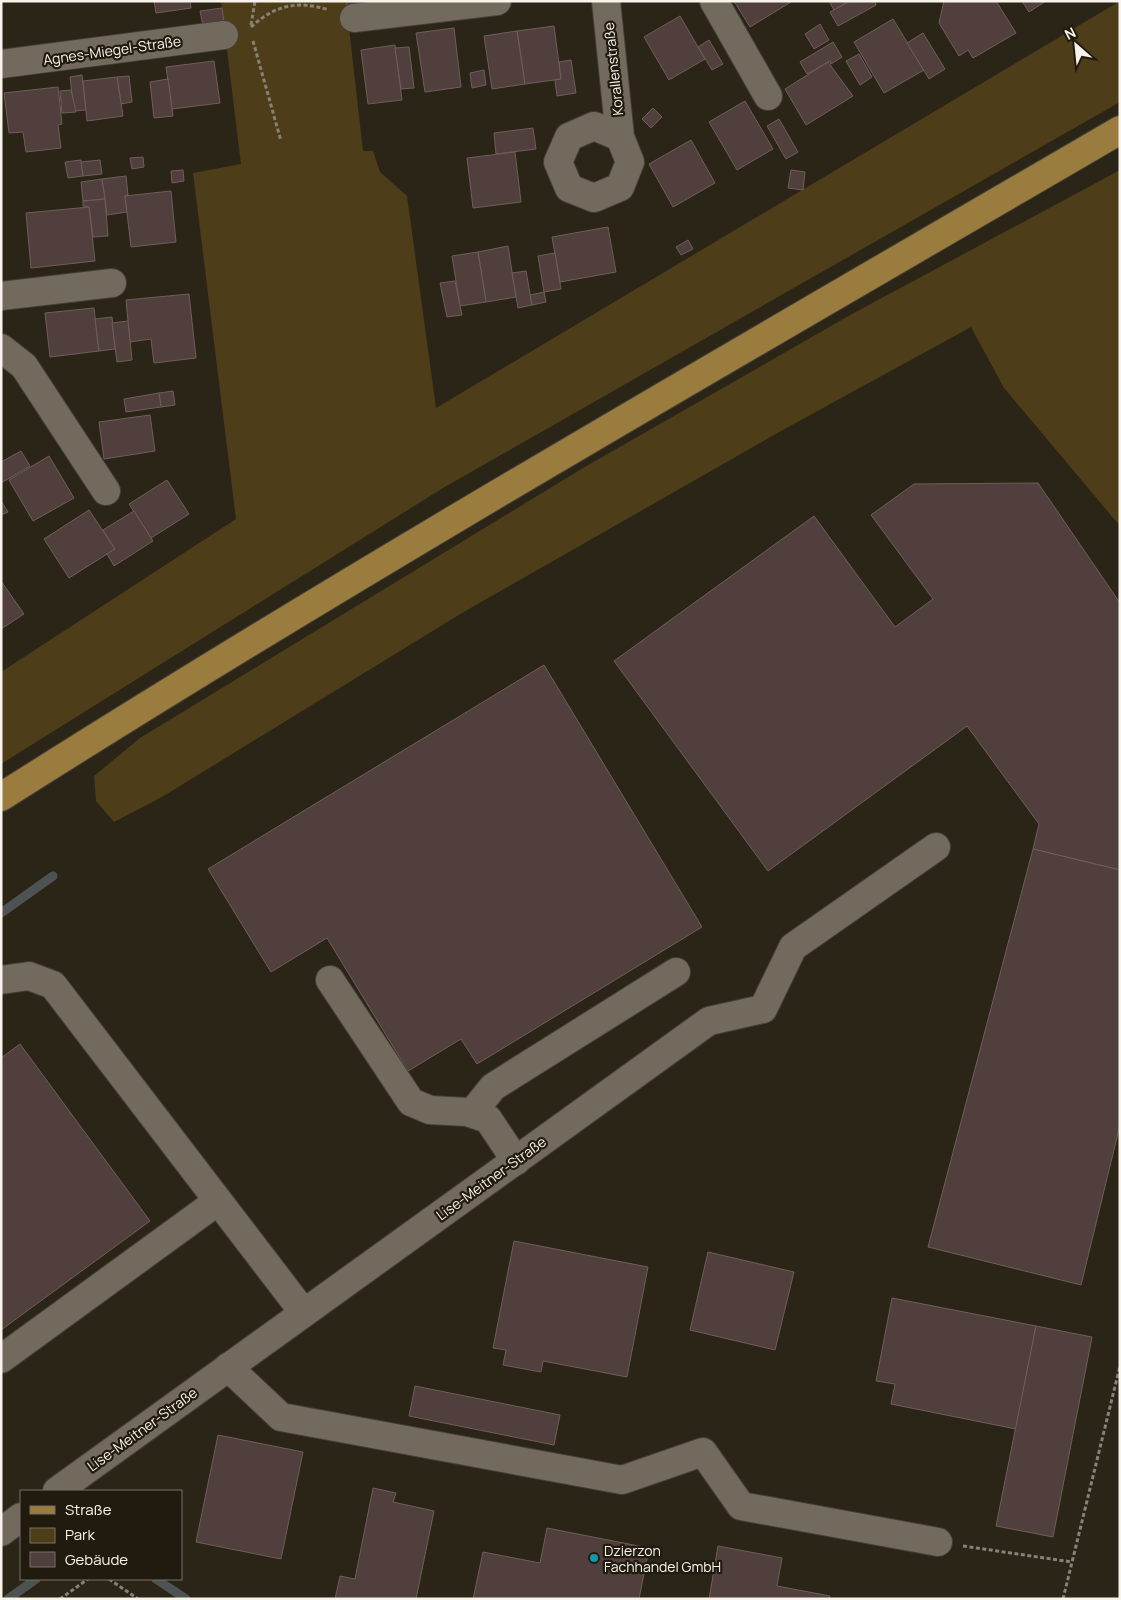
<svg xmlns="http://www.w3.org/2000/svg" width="1121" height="1600" viewBox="0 0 1121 1600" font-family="Manrope,sans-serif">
	<rect width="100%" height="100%" fill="#2b2518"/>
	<!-- green -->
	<g fill="#4e3d19">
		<polygon points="221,1 346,1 363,151 373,151 380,172 407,196 436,408 1120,1 1120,102 443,488 1,764 1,672 236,519 193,173 241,164"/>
		<polygon points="1120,170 1120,526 1004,388 971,327 781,431 462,613 162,797 114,822 96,801 94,776 140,738 583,468 852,314"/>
	</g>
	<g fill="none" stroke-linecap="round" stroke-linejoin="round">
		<!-- stream -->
		<g stroke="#4d5352" stroke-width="9">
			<polyline points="1,913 53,876"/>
			<polyline points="156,1579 186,1599"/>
			<polyline points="8,1599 36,1579"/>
		</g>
	</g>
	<!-- building -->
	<g fill="#503f3c" stroke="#6f5e5a">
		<polygon points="154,1 190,1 191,8 156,13"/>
		<polygon points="346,1 358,1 359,7 347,9"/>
		<polygon points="734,1 791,1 791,2 750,27"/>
		<polygon points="829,1 850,1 834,10"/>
		<polygon points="850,1 875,1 876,5 838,26 830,12"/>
		<polygon points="944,1 996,1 1016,33 973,58 968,50 959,56 939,23"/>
		<polygon points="1022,1 1046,1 1029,12"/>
		<polygon points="222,8 224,23 203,26 200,11"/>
		<polygon points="680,16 705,59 669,80 644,37"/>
		<polygon points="893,19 924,70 884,93 854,42"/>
		<polygon points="820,24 829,40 814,49 805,34"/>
		<polygon points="554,26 561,79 525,84 517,31"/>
		<polygon points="454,28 461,87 425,92 416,33"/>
		<polygon points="517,31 525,84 492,89 484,36"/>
		<polygon points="923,33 945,69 929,79 907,43"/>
		<polygon points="709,40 723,64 712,70 698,47"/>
		<polygon points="833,42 842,57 831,64 830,61 828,62 807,74 800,62"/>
		<polygon points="395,45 402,100 368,104 361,50"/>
		<polygon points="409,47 414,88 401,89 395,48"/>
		<polygon points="859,54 872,77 860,85 846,61"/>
		<polygon points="571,60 576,93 557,96 555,80 561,79 559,62"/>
		<polygon points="214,61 220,103 172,109 166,67"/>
		<polygon points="828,62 853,96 806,125 785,89"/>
		<polygon points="484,70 486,85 472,88 470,73"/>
		<polygon points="82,75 86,110 74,111 70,77"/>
		<polygon points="129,76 132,102 121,104 117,77"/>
		<polygon points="117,77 123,116 87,121 83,81"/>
		<polygon points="168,79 173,116 154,118 150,82"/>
		<polygon points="58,87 62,124 58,125 61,148 26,152 23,132 9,133 4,93"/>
		<polygon points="71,90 76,112 62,113 60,91"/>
		<polygon points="745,101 773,149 737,170 709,122"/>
		<polygon points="653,108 662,117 651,128 642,119"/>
		<polygon points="779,119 798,152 786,159 767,126"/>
		<polygon points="533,128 536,149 496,154 494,133"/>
		<polygon points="691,140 715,183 673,207 649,164"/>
		<polygon points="515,152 521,202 473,208 467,158"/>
		<polygon points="143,157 144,167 132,169 130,158"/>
		<polygon points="81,160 83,176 68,178 65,162"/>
		<polygon points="100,160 102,174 83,176 81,162"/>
		<polygon points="183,170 184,181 172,183 171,171"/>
		<polygon points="791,170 805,172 803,190 788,188"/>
		<polygon points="126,176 128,195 125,196 127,212 107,215 102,179"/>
		<polygon points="102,179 105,199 83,201 81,182"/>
		<polygon points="171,191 176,242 131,247 125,196"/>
		<polygon points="105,199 108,236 93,237 89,207 83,206 83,201"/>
		<polygon points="89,207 95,261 31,268 26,213"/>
		<polygon points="608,227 616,272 560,282 552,237"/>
		<polygon points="688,240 693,249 681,255 676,247"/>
		<polygon points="508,246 516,297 486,302 478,252"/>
		<polygon points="478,252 486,302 460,306 452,256"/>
		<polygon points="555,253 561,289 544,292 538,256"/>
		<polygon points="526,271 532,305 518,308 512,273"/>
		<polygon points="455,281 462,315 447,317 440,283"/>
		<polygon points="544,292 546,302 532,305 530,295"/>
		<polygon points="189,294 196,358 154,363 151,339 130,342 126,300"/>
		<polygon points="94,308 99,351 50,357 45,313"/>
		<polygon points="112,317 115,349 99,351 95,319"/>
		<polygon points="128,321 132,360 117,362 112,323"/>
		<polygon points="173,391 175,405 161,407 159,393"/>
		<polygon points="159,393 161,407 126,412 124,399"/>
		<polygon points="150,415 155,451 104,459 99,422"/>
		<polygon points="21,451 30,466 1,483 1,462"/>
		<polygon points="49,456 74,498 33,521 9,480"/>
		<polygon points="167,480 189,514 151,538 129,504"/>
		<polygon points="1038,483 1120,603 1120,870 1033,849 1039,824 967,726 768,871 614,661 814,516 895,627 933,599 871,515 914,484"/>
		<polygon points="1,501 8,512 1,515"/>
		<polygon points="89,510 115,549 69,578 44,539"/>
		<polygon points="134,511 153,541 114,566 107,554 115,549 103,530"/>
		<polygon points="1,581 24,614 1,629"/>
		<polygon points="544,665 702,927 477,1064 461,1039 408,1071 327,938 271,972 208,869"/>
		<polygon points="1033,849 1120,870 1120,1125 1081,1285 928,1247"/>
		<polygon points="20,1044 150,1221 1,1330 1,1058"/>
		<polygon points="514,1241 648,1267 627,1377 543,1361 541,1372 503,1365 506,1350 493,1348"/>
		<polygon points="708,1252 794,1272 775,1350 690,1330"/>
		<polygon points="892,1298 1036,1326 1016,1429 891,1404 895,1384 876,1381"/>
		<polygon points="1036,1326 1092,1337 1053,1537 996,1526"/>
		<polygon points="415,1386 560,1415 554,1445 409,1416"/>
		<polygon points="218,1435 303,1452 281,1559 196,1542"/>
		<polygon points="373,1488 396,1493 393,1502 434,1511 416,1599 335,1599 340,1576 355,1579"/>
		<polygon points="547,1528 649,1548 639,1599 473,1599 483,1552 540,1563"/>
		<polygon points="718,1546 782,1558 777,1586 830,1596 829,1599 709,1599"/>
	</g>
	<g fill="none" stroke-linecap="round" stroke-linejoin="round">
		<!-- minor casing -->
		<g stroke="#454037" stroke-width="30">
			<g id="minor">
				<polyline points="606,1 620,137 630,162 620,187 594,198 569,188 558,162 569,137 594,126 620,137"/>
				<polyline points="714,1 768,96"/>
				<polyline points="354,18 497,1"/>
				<polyline points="1,64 224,35"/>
				<polyline points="1,296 112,283"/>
				<polyline points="1,348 24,366 106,491"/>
				<polyline points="1,980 29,976 53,985 304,1313"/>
				<polyline points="330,980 411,1102 430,1110 467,1112 488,1119 516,1161"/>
				<polyline points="472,1113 493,1087 676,972"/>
				<polyline points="1,1359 218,1201"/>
				<polyline points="228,1367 281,1417 622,1480 703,1452 741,1506 938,1542"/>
				<polyline points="57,1491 709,1021 763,1009 793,947 936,847"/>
				<polyline points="1,1532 21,1517"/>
			</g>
		</g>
		<!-- major casing -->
		<g stroke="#454037" stroke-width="30">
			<path id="major" d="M1,797c367,-233 744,-448 1119,-667"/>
		</g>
		<!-- path -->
		<g stroke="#878176" stroke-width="3" stroke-dasharray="4 2.5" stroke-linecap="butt">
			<polyline points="251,25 255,1"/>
			<path d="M251,27c24,-22 47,-27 78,-17"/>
			<polyline points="253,41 281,141"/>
			<polyline points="963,1546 1072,1562"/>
			<polyline points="109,1579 138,1599"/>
			<polyline points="60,1599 88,1579"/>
			<polyline points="1063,1599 1120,1366"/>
		</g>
		<!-- minor -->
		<use href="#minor" stroke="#726b5d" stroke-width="28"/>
		<!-- major -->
		<use href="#major" stroke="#9a7c3e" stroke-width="28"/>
	</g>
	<!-- markers -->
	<circle fill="#0f9aa8" stroke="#211b0f" stroke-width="2" cx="594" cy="1558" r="5"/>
	<g text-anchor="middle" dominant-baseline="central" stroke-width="4.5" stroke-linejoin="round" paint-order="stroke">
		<!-- street labels -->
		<g font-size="14" fill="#f8f3eb" stroke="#211b0f">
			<text transform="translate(112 50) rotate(-8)">Agnes-Miegel-Straße</text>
			<text transform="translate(613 69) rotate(-96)">Korallenstraße</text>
			<text transform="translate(491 1178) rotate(-36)">Lise-Meitner-Straße</text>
			<text transform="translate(142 1429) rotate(-36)">Lise-Meitner-Straße</text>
		</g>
		<!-- poi labels -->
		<g font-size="14" fill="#f8f3eb" stroke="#211b0f" text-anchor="start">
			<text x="604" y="1550">Dzierzon<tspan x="604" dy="16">Fachhandel GmbH</tspan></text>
		</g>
	</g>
	<!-- border -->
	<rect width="1121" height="1600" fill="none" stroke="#f8f3eb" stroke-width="5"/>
	<!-- legend -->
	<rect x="20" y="1490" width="162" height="90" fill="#211b0f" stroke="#777167"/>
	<rect x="30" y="1506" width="25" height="8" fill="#9a7c3e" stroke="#777167"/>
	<text x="65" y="1515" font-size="15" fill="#f8f3eb">Straße</text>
	<rect x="30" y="1528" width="25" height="15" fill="#4e3d19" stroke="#777167"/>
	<text x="65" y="1540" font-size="15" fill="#f8f3eb">Park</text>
	<rect x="30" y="1552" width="25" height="15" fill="#503f3c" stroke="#777167"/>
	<text x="65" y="1565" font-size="15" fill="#f8f3eb">Gebäude</text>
	<!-- north arrow -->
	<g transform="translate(1076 45) rotate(333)" stroke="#211b0f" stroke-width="4" paint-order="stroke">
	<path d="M0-4L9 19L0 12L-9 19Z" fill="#f8f3eb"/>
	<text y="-8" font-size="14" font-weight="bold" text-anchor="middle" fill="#f8f3eb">N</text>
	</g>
</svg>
